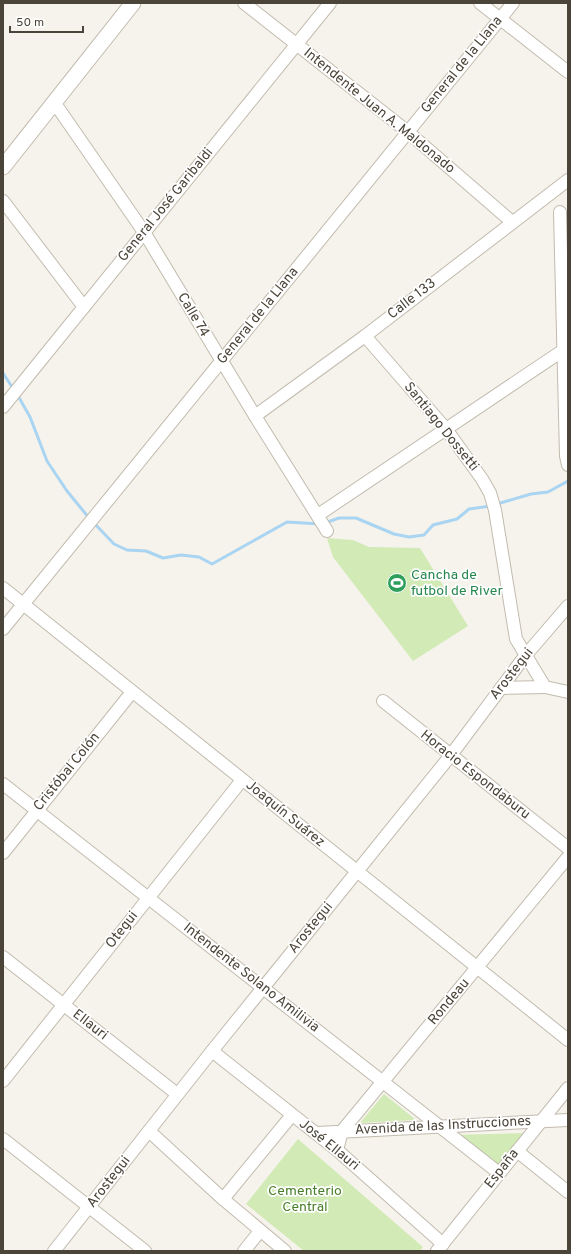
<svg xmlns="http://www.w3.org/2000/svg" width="571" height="1254" viewBox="0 0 571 1254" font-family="Overpass,sans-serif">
	<rect width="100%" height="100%" fill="#f6f3ec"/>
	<!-- green -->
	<g fill="#d2eab5">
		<polygon points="327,538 353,540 369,547 420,548 468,626 413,661 333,557"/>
		<polygon points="384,1094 416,1120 360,1123"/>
		<polygon points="526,1133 498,1169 455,1135"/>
		<polygon points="298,1139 423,1247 420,1251 304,1251 246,1204"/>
	</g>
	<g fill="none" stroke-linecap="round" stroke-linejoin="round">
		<!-- stream -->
		<g stroke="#a9d4f2" stroke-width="3">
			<polyline points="3,373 14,390"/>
			<polyline points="17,394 30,417 47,461 67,491 89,518"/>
			<polyline points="497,504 531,494 548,492 568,481"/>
			<polyline points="93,522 114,544 127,550 146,551 163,558 181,555 199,557 212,564 287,522 320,524"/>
			<polyline points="325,523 339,518 356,518 394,534 409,537 424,535 433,525 457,519 469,509 491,506"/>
		</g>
		<!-- minor casing -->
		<g stroke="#c2bbae" stroke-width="14">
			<g id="minor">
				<polyline points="244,3 408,132 512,222"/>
				<polyline points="480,3 568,72"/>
				<polyline points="54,102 144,232 255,416 327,531"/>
				<polyline points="3,201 84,307"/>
				<polyline points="560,212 566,456 568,465"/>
				<polyline points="365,336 446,429 482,479 490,493 495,510 516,639 545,687 568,692"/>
				<polyline points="3,407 330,3"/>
				<polyline points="255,416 365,336 568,180"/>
				<polyline points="318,515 568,347"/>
				<polyline points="3,588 568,1040"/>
				<polyline points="3,629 513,3"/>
				<polyline points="501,688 545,687"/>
				<polyline points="383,701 568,848"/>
				<polyline points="3,784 499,1173"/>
				<polyline points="3,853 132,692"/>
				<polyline points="3,957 177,1094"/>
				<polyline points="212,1051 337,1150 443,1244"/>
				<polyline points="3,1081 242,780"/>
				<polyline points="149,1131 223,1199 285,1251"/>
				<polyline points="317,1133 568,1120"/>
				<polyline points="3,1139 145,1251"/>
				<polyline points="337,1150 342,1131 568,857"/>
				<polyline points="517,1151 568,1192"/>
				<polyline points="223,1199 292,1115"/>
				<polyline points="54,1251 212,1051 451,755 525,656 568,606"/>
				<polyline points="244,1251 260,1231"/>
				<polyline points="437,1251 568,1088"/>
			</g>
		</g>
		<!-- tertiary casing -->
		<g stroke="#c2bbae" stroke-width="17">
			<polyline id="tertiary" points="3,167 133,3"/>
		</g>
		<!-- minor -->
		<use href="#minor" stroke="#fff" stroke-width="12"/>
		<!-- tertiary -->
		<use href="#tertiary" stroke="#fff" stroke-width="15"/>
	</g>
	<!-- icons -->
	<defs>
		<g id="stadium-disc" transform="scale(1)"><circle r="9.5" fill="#2e9e5b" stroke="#fff"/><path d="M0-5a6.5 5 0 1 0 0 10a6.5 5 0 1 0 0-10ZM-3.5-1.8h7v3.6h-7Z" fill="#fff"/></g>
	</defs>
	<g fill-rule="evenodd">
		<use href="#stadium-disc" x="397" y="583"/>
	</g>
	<g text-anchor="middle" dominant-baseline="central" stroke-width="3.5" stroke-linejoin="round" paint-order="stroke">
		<!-- street labels -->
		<g font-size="14" fill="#4b4439" stroke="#fff">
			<text transform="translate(462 65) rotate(-51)">General de la Llana</text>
			<text transform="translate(379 111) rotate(39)">Intendente Juan A. Maldonado</text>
			<text transform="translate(166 205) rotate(-51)">General José Garibaldi</text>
			<text transform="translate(412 299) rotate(-38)">Calle 133</text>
			<text transform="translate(193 315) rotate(59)">Calle 74</text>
			<text transform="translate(258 316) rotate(-51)">General de la Llana</text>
			<text transform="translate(441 427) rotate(51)">Santiago Dossetti</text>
			<text transform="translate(512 674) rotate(-52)">Arostegui</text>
			<text transform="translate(67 772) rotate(-51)">Cristóbal Colón</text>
			<text transform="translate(475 775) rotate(38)">Horacio Espondaburu</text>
			<text transform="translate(285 814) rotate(39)">Joaquín Suárez</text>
			<text transform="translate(311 928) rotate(-51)">Arostegui</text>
			<text transform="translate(122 930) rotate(-52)">Otegui</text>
			<text transform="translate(251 978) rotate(38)">Intendente Solano Amilivia</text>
			<text transform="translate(449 1002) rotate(-50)">Rondeau</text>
			<text transform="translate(90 1025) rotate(38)">Ellauri</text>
			<text transform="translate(443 1126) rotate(-3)">Avenida de las Instrucciones</text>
			<text transform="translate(329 1145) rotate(39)">José Ellauri</text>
			<text transform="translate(502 1169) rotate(-52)">España</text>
			<text transform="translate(109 1182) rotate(-52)">Arostegui</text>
		</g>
		<!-- leisure labels -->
		<g font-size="14" fill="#27864d" stroke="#fff" text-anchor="start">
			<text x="411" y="575">Cancha de<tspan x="411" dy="16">futbol de River</tspan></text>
		</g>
		<!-- park labels -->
		<g font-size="14" fill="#4a7f2a" stroke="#fff">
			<text x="305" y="1191">Cementerio<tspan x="305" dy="16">Central</tspan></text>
		</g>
	</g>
	<!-- border -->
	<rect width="571" height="1254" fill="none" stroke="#4b4439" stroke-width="8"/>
	<!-- scale -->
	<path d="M10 26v6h73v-6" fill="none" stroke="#4b4439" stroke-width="2"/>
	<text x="16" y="26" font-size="12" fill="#4b4439" stroke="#ffffff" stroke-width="3" paint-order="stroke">50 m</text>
</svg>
